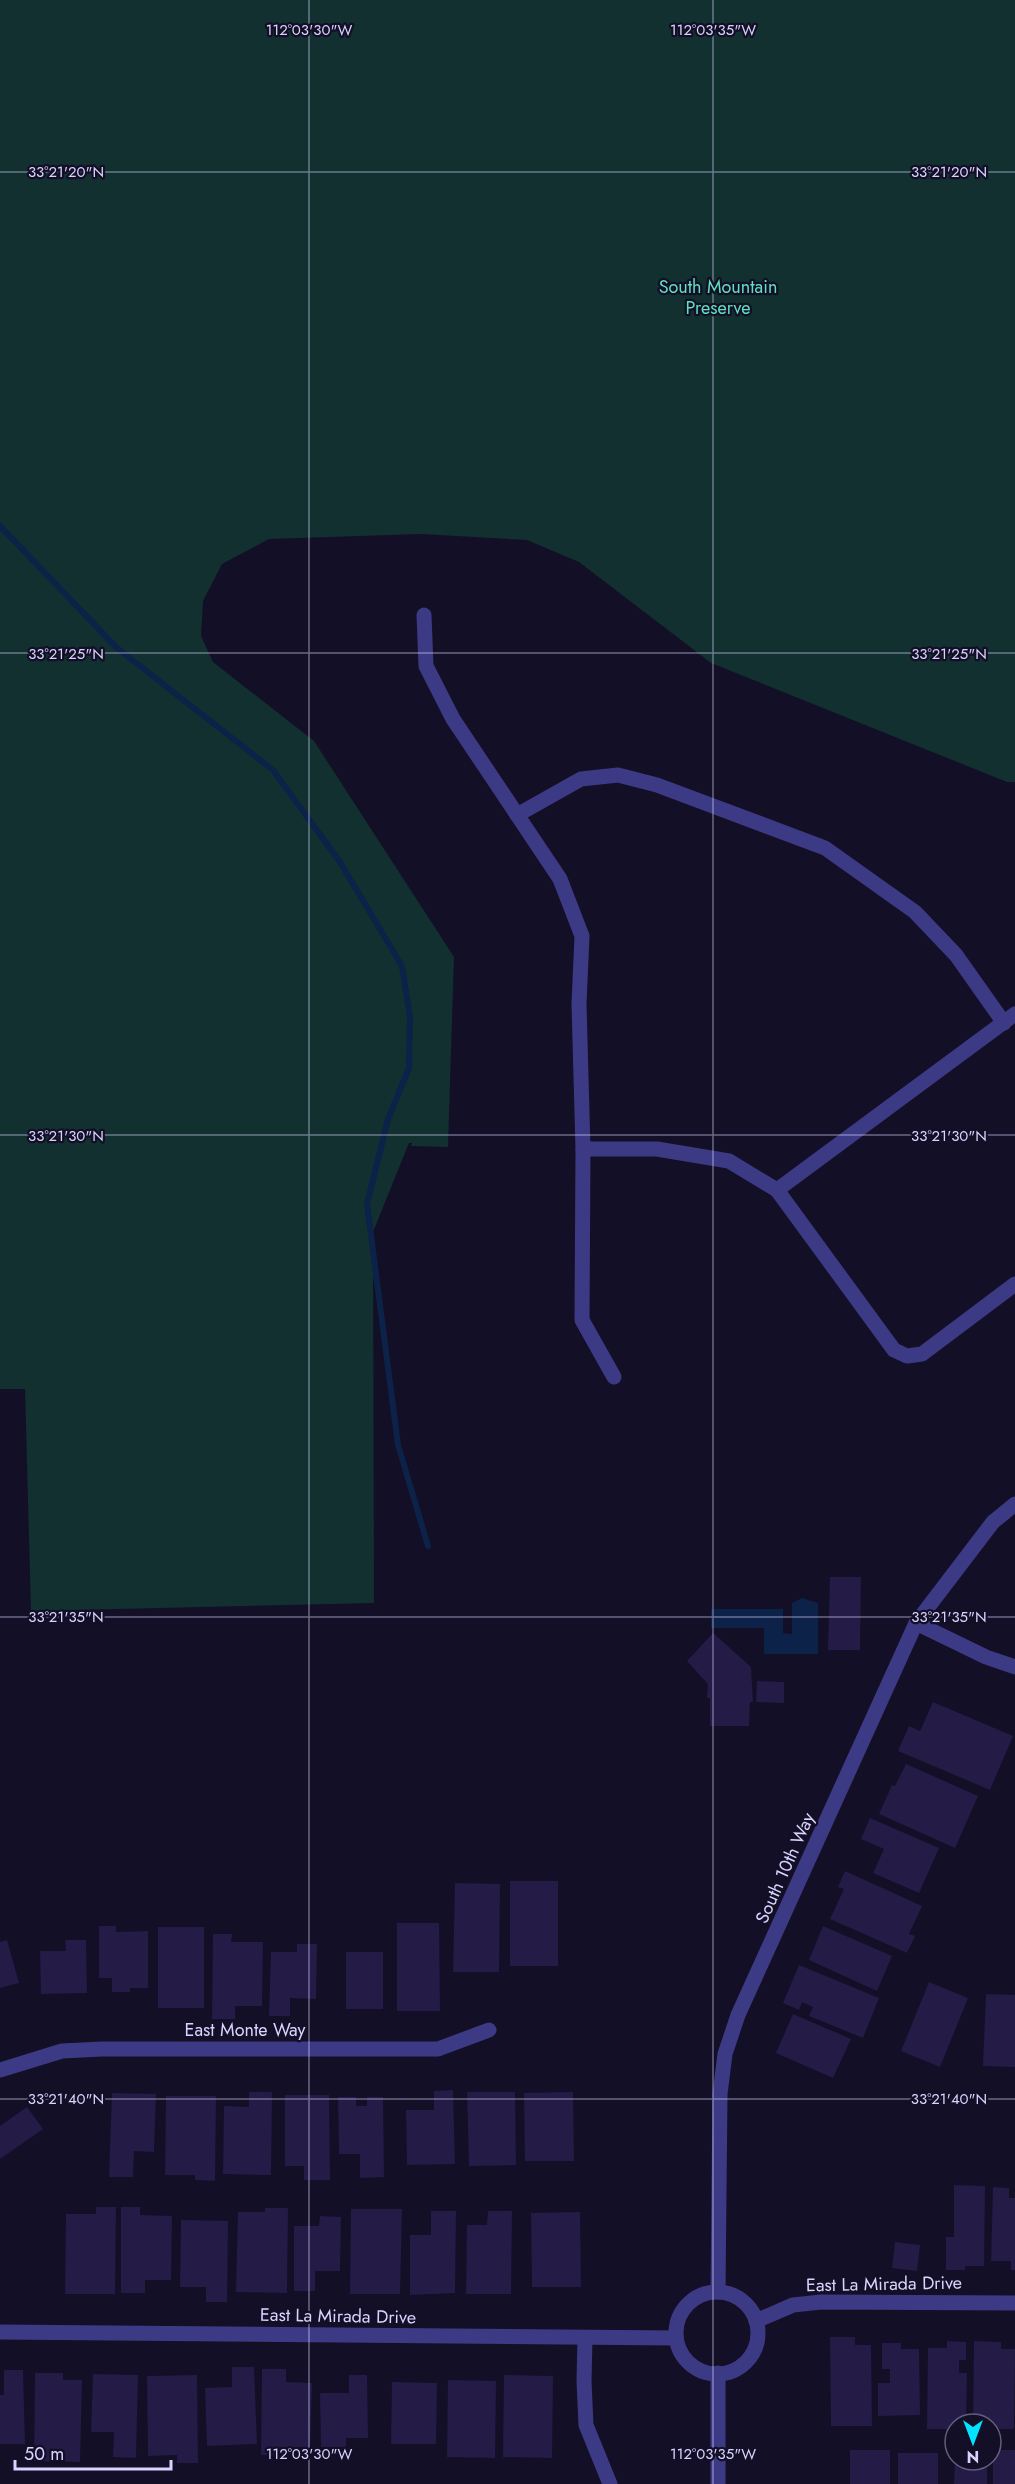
<svg xmlns="http://www.w3.org/2000/svg" width="1015" height="2484" viewBox="0 0 1015 2484" font-family="Jost,sans-serif">
	<rect width="100%" height="100%" fill="#130f26"/>
	<!-- green -->
	<polygon fill="#12302f" points="0,0 1015,0 1015,782 1007,782 711,663 579,562 527,540 421,534 269,539 222,564 203,601 201,636 213,662 314,741 454,957 448,1147 411,1146 412,1143 409,1143 373,1232 374,1603 31,1611 25,1389 0,1389"/>
	<!-- water -->
	<polygon fill="#0c2248" points="802,1598 818,1603 818,1654 764,1654 764,1628 711,1628 711,1609 783,1609 783,1633 792,1634 792,1603"/>
	<g fill="none" stroke-linecap="round" stroke-linejoin="round">
		<!-- stream -->
		<polyline stroke="#0c2248" stroke-width="6" points="0,526 117,648 273,770 340,862 402,966 410,1017 409,1068 388,1119 367,1204 398,1445 428,1546"/>
	</g>
	<!-- building -->
	<g fill="#241b47">
		<polygon points="830,1577 861,1577 860,1650 828,1650"/>
		<polygon points="713,1633 751,1667 753,1702 750,1702 749,1726 710,1726 710,1698 707,1698 708,1684 687,1661"/>
		<polygon points="757,1681 784,1682 784,1703 756,1702"/>
		<polygon points="933,1702 1013,1736 990,1790 898,1751 909,1726 920,1731"/>
		<polygon points="906,1764 978,1796 955,1848 879,1814 892,1785 895,1786"/>
		<polygon points="870,1818 939,1848 919,1893 873,1873 884,1849 861,1839"/>
		<polygon points="845,1871 922,1906 909,1934 915,1936 907,1953 830,1919 844,1889 838,1887"/>
		<rect x="510" y="1881" width="48" height="85"/>
		<polygon points="455,1883 500,1884 499,1972 453,1972"/>
		<polygon points="397,1923 439,1923 440,2011 397,2011"/>
		<polygon points="99,1926 116,1926 116,1932 148,1931 148,1988 130,1988 130,1992 112,1992 112,1978 99,1978"/>
		<polygon points="823,1926 892,1956 877,1991 809,1960"/>
		<rect x="158" y="1927" width="46" height="81"/>
		<polygon points="213,1934 232,1934 231,1942 263,1942 262,2006 235,2006 235,2019 212,2019"/>
		<polygon points="7,1940 19,1983 0,1988 0,1942"/>
		<polygon points="65,1940 86,1940 87,1993 41,1994 40,1951 66,1951"/>
		<polygon points="297,1944 317,1944 316,1999 290,1998 290,2016 269,2016 271,1952 297,1952"/>
		<rect x="346" y="1952" width="37" height="57"/>
		<polygon points="799,1965 879,1998 863,2038 809,2016 813,2007 802,2002 799,2010 783,2003"/>
		<polygon points="929,1982 968,1998 940,2067 901,2051"/>
		<polygon points="986,1994 1015,1995 1015,2067 983,2066"/>
		<polygon points="793,2014 851,2039 833,2078 776,2053"/>
		<polygon points="453,2090 455,2164 407,2165 406,2110 434,2110 434,2091"/>
		<polygon points="249,2092 272,2092 271,2175 223,2174 224,2106 249,2107"/>
		<polygon points="467,2092 515,2092 516,2165 469,2166"/>
		<polygon points="573,2092 574,2161 525,2161 524,2093"/>
		<polygon points="112,2093 156,2094 154,2152 134,2151 133,2177 109,2177"/>
		<polygon points="285,2095 329,2095 330,2180 304,2180 304,2166 285,2166"/>
		<polygon points="166,2096 216,2096 215,2181 195,2180 195,2175 165,2175"/>
		<polygon points="338,2097 356,2097 356,2106 367,2106 367,2097 383,2097 384,2177 360,2178 360,2154 339,2154"/>
		<polygon points="27,2107 43,2129 0,2159 0,2126"/>
		<polygon points="954,2185 985,2186 984,2266 965,2266 965,2270 946,2270 946,2237 954,2237"/>
		<polygon points="993,2187 1009,2188 1009,2198 1015,2198 1015,2270 1011,2270 1011,2261 991,2261"/>
		<polygon points="96,2207 116,2207 115,2294 65,2294 66,2214 96,2214"/>
		<polygon points="121,2207 140,2207 140,2215 172,2216 171,2280 145,2280 145,2293 121,2293"/>
		<polygon points="265,2208 288,2208 287,2293 236,2292 238,2212 265,2212"/>
		<polygon points="351,2209 402,2209 400,2294 350,2294"/>
		<polygon points="431,2211 456,2211 455,2293 410,2295 410,2235 431,2235"/>
		<polygon points="488,2211 512,2211 511,2294 466,2294 467,2225 487,2225"/>
		<polygon points="580,2212 581,2287 532,2287 531,2213"/>
		<polygon points="320,2216 341,2217 340,2271 315,2271 315,2291 294,2291 294,2226 319,2226"/>
		<polygon points="181,2220 228,2221 227,2302 206,2302 206,2287 180,2287"/>
		<polygon points="895,2242 920,2245 917,2271 892,2268"/>
		<polygon points="830,2337 855,2337 855,2345 871,2345 872,2426 831,2426"/>
		<polygon points="947,2341 966,2342 966,2360 959,2360 959,2373 967,2373 966,2424 955,2424 955,2429 927,2429 928,2348 947,2348"/>
		<polygon points="974,2341 1001,2342 1001,2349 1015,2349 1014,2429 991,2429 991,2424 973,2424"/>
		<polygon points="882,2343 901,2343 901,2349 919,2349 920,2415 878,2416 878,2383 890,2383 890,2369 882,2369"/>
		<polygon points="232,2367 254,2367 257,2444 207,2446 205,2388 232,2387"/>
		<polygon points="262,2369 286,2369 286,2382 312,2383 310,2447 280,2447 279,2455 261,2455"/>
		<polygon points="4,2370 23,2370 25,2444 0,2444 0,2395 4,2395"/>
		<polygon points="35,2373 63,2373 63,2380 82,2380 80,2462 34,2461"/>
		<polygon points="93,2374 138,2375 136,2458 113,2457 114,2432 91,2432"/>
		<polygon points="197,2375 198,2463 177,2463 177,2455 148,2456 147,2376"/>
		<polygon points="349,2375 367,2375 368,2438 346,2438 346,2447 321,2447 320,2393 349,2393"/>
		<polygon points="504,2375 553,2376 552,2458 503,2457"/>
		<polygon points="448,2380 496,2381 495,2458 447,2457"/>
		<polygon points="392,2382 437,2383 436,2444 391,2444"/>
		<rect x="850" y="2450" width="40" height="34"/>
		<rect x="993" y="2450" width="22" height="34"/>
		<rect x="898" y="2453" width="40" height="31"/>
		<polygon points="955,2460 987,2460 987,2484 954,2484"/>
	</g>
	<g fill="none" stroke-linecap="round" stroke-linejoin="round">
		<!-- street -->
		<g stroke="#3d3a85" stroke-width="15">
			<polyline points="424,615 426,666 453,719 560,879 582,936 579,1004 583,1149 657,1149 729,1161 777,1190 1015,1014"/>
			<polyline points="517,815 581,779 618,775 657,785 825,848 915,912 956,955 1004,1023"/>
			<polyline points="583,1149 582,1320 614,1377"/>
			<polyline points="777,1190 894,1350 907,1356 922,1354 1015,1284"/>
			<polyline points="916,1623 986,1657 1015,1667"/>
			<polyline points="0,2070 62,2051 102,2049 438,2049 489,2030"/>
			<polyline points="718,2292 720,2094 725,2054 738,2015 916,1623 993,1522 1015,1504"/>
			<circle cx="717" cy="2333" r="41"/>
			<polyline points="756,2321 793,2305 821,2302 1015,2303"/>
			<polyline points="0,2332 676,2338"/>
			<polyline points="585,2338 584,2381 586,2425 610,2484"/>
			<polyline points="718,2484 718,2373"/>
		</g>
	</g>
	<!-- ticks -->
	<path fill="none" stroke="#d9d4ff" stroke-width="1.5" stroke-opacity="0.45" d="M309,0v2484M713,0v2484M0,172h1015M0,653h1015M0,1135h1015M0,1617h1015M0,2099h1015"/>
	<g text-anchor="middle" dominant-baseline="central" stroke-width="4.5" stroke-linejoin="round" paint-order="stroke">
		<!-- park labels -->
		<g font-size="18" fill="#5fe0c0" stroke="#130f26">
			<text x="718" y="287">South Mountain<tspan x="718" dy="21">Preserve</tspan></text>
		</g>
		<!-- street labels -->
		<g font-size="18" fill="#d9d4ff" stroke="#130f26">
			<text transform="translate(785 1868) rotate(-66)">South 10th Way</text>
			<text x="245" y="2030">East Monte Way</text>
			<text transform="translate(884 2284) rotate(-1)">East La Mirada Drive</text>
			<text transform="translate(338 2316) rotate(1)">East La Mirada Drive</text>
		</g>
	</g>
	<g font-size="15" text-anchor="middle" fill="#d9d4ff" stroke="#130f26" stroke-width="4.5" stroke-linejoin="round" paint-order="stroke">
		<text x="309" y="35">112°03'30"W</text>
		<text x="713" y="35">112°03'35"W</text>
		<text x="949" y="177">33°21'20"N</text>
		<text x="66" y="177">33°21'20"N</text>
		<text x="949" y="659">33°21'25"N</text>
		<text x="66" y="659">33°21'25"N</text>
		<text x="66" y="1141">33°21'30"N</text>
		<text x="949" y="1141">33°21'30"N</text>
		<text x="949" y="1622">33°21'35"N</text>
		<text x="66" y="1622">33°21'35"N</text>
		<text x="949" y="2104">33°21'40"N</text>
		<text x="66" y="2104">33°21'40"N</text>
		<text x="309" y="2459">112°03'30"W</text>
		<text x="713" y="2459">112°03'35"W</text>
	</g>
	<!-- north arrow -->
	<g transform="translate(973 2442) rotate(180)"><circle r="28" fill="#130f26" stroke="#625e7d" stroke-width="1.5"/>
	<path d="M0-4.5L10 22L0 15L-10 22Z" fill="#00e5ff"/>
	<text y="-9" font-size="16" font-weight="bold" text-anchor="middle" fill="#d9d4ff">N</text>
	</g>
	<!-- scale -->
	<path d="M15 2460v9h156v-9" fill="none" stroke="#d9d4ff" stroke-width="3"/>
	<text x="24" y="2460" font-size="18" fill="#d9d4ff" stroke="#130f26" stroke-width="4.5" paint-order="stroke">50 m</text>
</svg>
